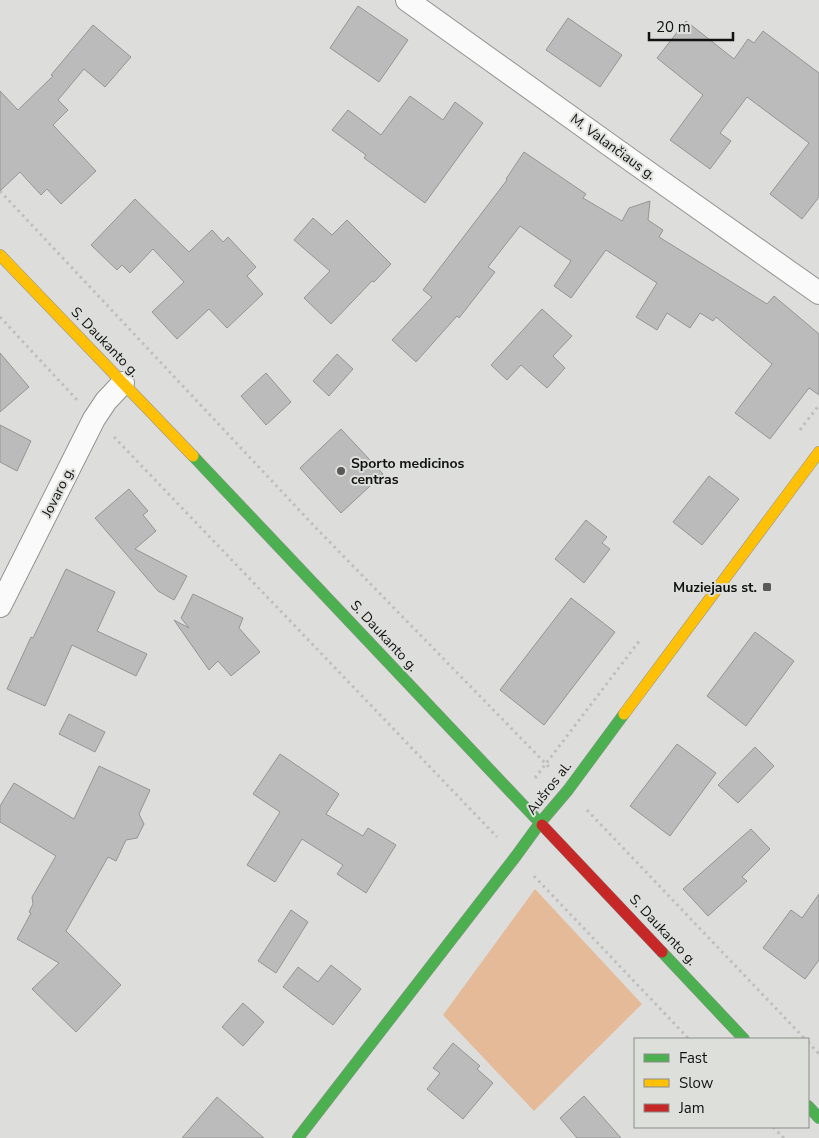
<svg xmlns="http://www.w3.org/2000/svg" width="819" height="1138" viewBox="0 0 819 1138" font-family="'Nunito Sans',sans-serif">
	<rect width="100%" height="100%" fill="#dddedc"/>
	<!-- green -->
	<polygon fill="#e5ba99" points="535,889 642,1004 534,1111 443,1015"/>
	<!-- building -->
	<g fill="#babbba" stroke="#949594">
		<polygon points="358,6 408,40 379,82 330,48"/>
		<polygon points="568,18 622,55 600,87 546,50"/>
		<polygon points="686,21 734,59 748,39 754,43 763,31 819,73 819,197 802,219 770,194 809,143 747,97 720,133 731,141 710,169 670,140 703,95 657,58"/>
		<polygon points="93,25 131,57 105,87 84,69 58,100 68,110 53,125 96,171 61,204 47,189 41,195 20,172 0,191 0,91 18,110 53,76 51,75"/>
		<polygon points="410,96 443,120 455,102 483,123 425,203 364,158 366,155 332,130 348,110 381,135"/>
		<polygon points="524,152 586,194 583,198 622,221 629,208 650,201 648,220 663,230 659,237 767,304 774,296 819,334 819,395 809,388 770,439 735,413 772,364 716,317 713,321 700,313 690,328 667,313 657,330 636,317 657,283 606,250 571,298 554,286 571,261 520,226 488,267 495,272 459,318 457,316 416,362 392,340 432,297 423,290 507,180 506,179"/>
		<polygon points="135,199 189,252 212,230 223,242 228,237 256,267 247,276 263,294 227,328 209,309 177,339 152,312 184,282 153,249 130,273 122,265 117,270 91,245"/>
		<polygon points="313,218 332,235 347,220 391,264 374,282 372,281 331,324 304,298 330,271 294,240"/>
		<polygon points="542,309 572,336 553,356 565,368 547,388 521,365 507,380 491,365"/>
		<polygon points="0,353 29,387 0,412"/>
		<polygon points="337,354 353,369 329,396 313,381"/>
		<polygon points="266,373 291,402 266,425 241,396"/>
		<polygon points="0,425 31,441 17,471 0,462"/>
		<polygon points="341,429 383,474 341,513 300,468"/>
		<polygon points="709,476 739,499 702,545 673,522"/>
		<polygon points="129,489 148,511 143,515 156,531 135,549 187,576 174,600 158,591 95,518"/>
		<polygon points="586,520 607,537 602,543 610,549 584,583 555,559"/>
		<polygon points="66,569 115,592 97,631 147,654 136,676 72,645 45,706 7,689 31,637 33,638"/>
		<polygon points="193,594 243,618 239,628 260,652 231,676 218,661 209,670 174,620 189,628 181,618"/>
		<polygon points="571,598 615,632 544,725 500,690"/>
		<polygon points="755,632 794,661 746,726 707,696"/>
		<polygon points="69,714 105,732 95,752 59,734"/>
		<polygon points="677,744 716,773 670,836 630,806"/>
		<polygon points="755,747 774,766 738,803 718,785"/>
		<polygon points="280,754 339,794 326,814 363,836 368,828 396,845 366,893 337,874 343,865 302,839 275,882 247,865 280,812 253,794"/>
		<polygon points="99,766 150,790 139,814 144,824 137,838 126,840 116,861 108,857 66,931 121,985 76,1032 32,989 59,963 17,939 31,913 29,912 33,904 32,897 56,856 0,822 0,806 14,783 74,819"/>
		<polygon points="751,829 770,849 742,877 747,881 708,916 683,889"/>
		<polygon points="819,894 819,960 805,979 763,948 791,910 802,918"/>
		<polygon points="291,910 308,922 276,973 258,961"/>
		<polygon points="331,965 361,989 333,1025 283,987 298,967 318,982"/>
		<polygon points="243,1003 264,1022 243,1046 222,1027"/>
		<polygon points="453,1043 480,1066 477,1069 493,1083 463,1119 427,1089 440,1073 433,1068"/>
		<polygon points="584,1096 621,1138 577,1138 560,1118"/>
		<polygon points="217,1097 264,1138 182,1138"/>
	</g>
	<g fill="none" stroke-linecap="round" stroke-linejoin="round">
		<!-- street casing -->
		<g stroke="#939392" stroke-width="24">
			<g id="street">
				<polyline points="407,0 632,161 819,293"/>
				<polyline points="0,606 94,419 106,401 123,383"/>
			</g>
		</g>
		<!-- fast casing -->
		<g stroke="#939392" stroke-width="12">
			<g id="fast">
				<polyline points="193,456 542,825"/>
				<polyline points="662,952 744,1039"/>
				<polyline points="808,1106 819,1118"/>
				<polyline points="298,1138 516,856 540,823 568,790 624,714"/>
			</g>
		</g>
		<!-- slow casing -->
		<g stroke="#939392" stroke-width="12">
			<g id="slow">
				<polyline points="0,255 193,456"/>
				<polyline points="624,714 819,452"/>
			</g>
		</g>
		<!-- jam casing -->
		<g stroke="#939392" stroke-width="12">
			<polyline id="jam" points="542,825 662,952"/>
		</g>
		<!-- path -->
		<g stroke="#bebebe" stroke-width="3" stroke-dasharray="2.5 4" stroke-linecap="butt">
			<polyline points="0,191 316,528 550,768"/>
			<polyline points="0,317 78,401"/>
			<polyline points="800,430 819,405"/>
			<polyline points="114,437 497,837"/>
			<polyline points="535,778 640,640"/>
			<polyline points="587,810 805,1039"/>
			<polyline points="534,876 689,1039"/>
			<polyline points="808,1042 819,1054"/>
			<polyline points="773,1127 784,1138"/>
		</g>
		<!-- street -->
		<use href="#street" stroke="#fafafa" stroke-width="22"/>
		<!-- fast -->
		<use href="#fast" stroke="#4caf50" stroke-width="11"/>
		<!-- slow -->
		<use href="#slow" stroke="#ffc107" stroke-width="11"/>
		<!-- jam -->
		<use href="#jam" stroke="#c62828" stroke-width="11"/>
	</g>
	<!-- markers -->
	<g fill="#595958" stroke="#dddfdb" stroke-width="2">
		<circle cx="341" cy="471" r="5"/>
		<rect x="762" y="582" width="10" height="10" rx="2.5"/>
	</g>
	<g text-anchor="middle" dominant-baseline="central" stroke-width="4" stroke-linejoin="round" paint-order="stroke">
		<!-- street labels -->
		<g font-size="14" fill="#121211" stroke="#dddfdb">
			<text transform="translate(613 147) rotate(36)">M. Valančiaus g.</text>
			<text transform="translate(105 342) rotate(46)">S. Daukanto g.</text>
			<text transform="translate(58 492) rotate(-63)">Jovaro g.</text>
			<text transform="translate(384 636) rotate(47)">S. Daukanto g.</text>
			<text transform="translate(549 788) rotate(-52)">Aušros al.</text>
			<text transform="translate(663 930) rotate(47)">S. Daukanto g.</text>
		</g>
		<!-- poi labels -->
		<g font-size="14" font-weight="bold" fill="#121211" stroke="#dddfdb" text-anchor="start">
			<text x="351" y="463">Sporto medicinos<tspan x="351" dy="16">centras</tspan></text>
			<text x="757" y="587" text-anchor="end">Muziejaus st.</text>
		</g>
	</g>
	<!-- legend -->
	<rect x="634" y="1038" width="175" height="90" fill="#dddfdb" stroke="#8c8d8a"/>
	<rect x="644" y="1054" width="25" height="8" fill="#4caf50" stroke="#8c8d8a"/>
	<text x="679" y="1063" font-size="15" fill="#121211">Fast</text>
	<rect x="644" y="1079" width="25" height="8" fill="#ffc107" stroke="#8c8d8a"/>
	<text x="679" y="1088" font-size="15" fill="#121211">Slow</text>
	<rect x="644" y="1104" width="25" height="8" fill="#c62828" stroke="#8c8d8a"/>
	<text x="679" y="1113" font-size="15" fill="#121211">Jam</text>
	<!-- scale -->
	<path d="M649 32v8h84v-8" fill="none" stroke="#121211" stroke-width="2.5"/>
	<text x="656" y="32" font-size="15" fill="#121211" stroke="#dddfdb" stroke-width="4" paint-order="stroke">20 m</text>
</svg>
